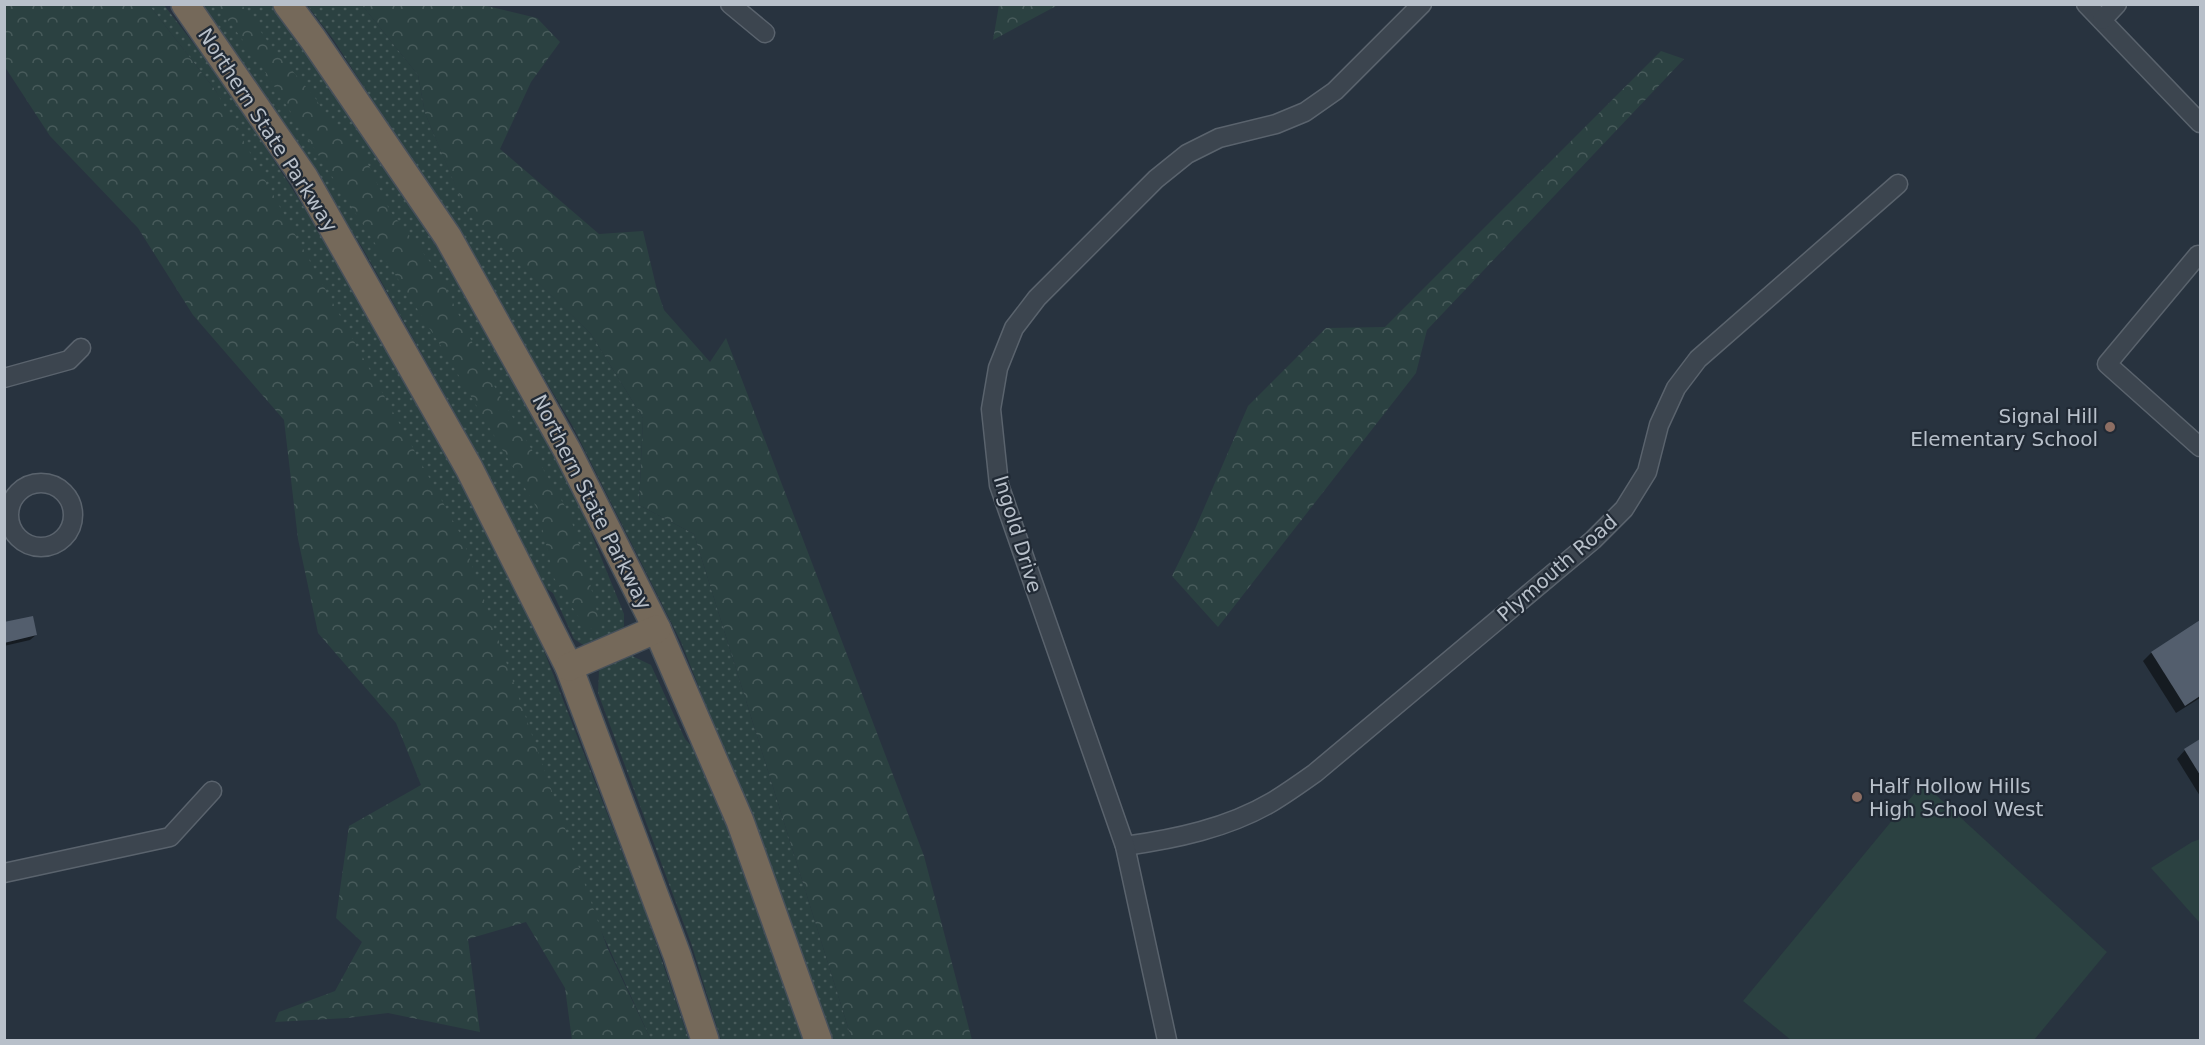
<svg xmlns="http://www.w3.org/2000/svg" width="2205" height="1045" viewBox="0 0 2205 1045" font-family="'DejaVu Sans',sans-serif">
	<defs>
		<pattern id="grass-dots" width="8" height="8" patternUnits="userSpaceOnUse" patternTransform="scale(1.5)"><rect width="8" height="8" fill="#2b4141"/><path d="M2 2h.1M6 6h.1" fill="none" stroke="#485b5b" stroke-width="1.8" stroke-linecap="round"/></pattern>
		<pattern id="forest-crowns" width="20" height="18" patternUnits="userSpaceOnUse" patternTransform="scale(1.5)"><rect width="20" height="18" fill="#2b4141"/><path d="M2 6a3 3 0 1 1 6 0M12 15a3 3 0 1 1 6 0" fill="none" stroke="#485b5b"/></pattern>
	</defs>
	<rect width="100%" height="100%" fill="#28333f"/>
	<!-- grass -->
	<g fill="url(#grass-dots)">
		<polygon points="149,5 164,5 227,87 373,315 527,607 645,911 689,1040 651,1040 216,91"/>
		<polygon points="202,5 272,5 393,178 486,326 583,513 624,614 624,626 619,636 585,646 574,639 553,593 539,584 460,422 362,247"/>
		<polygon points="307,5 362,5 418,75 425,113 467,212 591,334 643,418 639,505 694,534 852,1040 831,1040 775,879 681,642 572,425 462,239 333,39"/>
		<polygon points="630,655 651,665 685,739 705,760 808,1040 721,1040 691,943 598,693 599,671 612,657"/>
	</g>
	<!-- forest -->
	<g fill="url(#forest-crowns)">
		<polygon points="4,5 149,5 216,91 462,537 607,947 651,1040 572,1040 565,988 526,922 468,939 480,1032 388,1013 347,1018 275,1022 279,1012 335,991 362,942 336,918 349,826 421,785 396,723 318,633 298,539 284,420 193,315 138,228 50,136 5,67"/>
		<polygon points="217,5 242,5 271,46 314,96 322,109 361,149 390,211 438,272 489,377 569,513 585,563 601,628 586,629 554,578 538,510 446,354 258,61"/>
		<polygon points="362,5 483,5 537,18 560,42 531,82 500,149 599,234 643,231 656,286 664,310 710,362 726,338 924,856 972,1040 852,1040 694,534 639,505 643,418 591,334 467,213 425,113 418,75"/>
		<polygon points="999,5 999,4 1058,5 993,40"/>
		<polygon points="1661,51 1684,59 1427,330 1416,373 1218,627 1172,576 1195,529 1248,406 1326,328 1385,327"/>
	</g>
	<!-- pitch -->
	<g fill="#2b4141">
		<polygon points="1923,783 2107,952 2034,1040 1791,1040 1743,1001"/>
		<polygon points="2200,839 2200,923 2151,868 2192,842"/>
	</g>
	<!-- shadow -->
	<g fill="#0007">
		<polygon points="2200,622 2200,698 2176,713 2143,661 2151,653"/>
		<polygon points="4,624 36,635 30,640 4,646"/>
		<polygon points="2200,741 2200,796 2177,759 2185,750"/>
	</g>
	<!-- building -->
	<g fill="#535e6d">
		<polygon points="33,616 37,635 4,643 4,622"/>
		<polygon points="2200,620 2200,696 2185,706 2151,652"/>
		<polygon points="2200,739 2200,775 2184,749"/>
	</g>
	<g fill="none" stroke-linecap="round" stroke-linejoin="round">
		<!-- minor casing -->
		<g stroke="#5a636d" stroke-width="21">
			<g id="minor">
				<polyline points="730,4 765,33"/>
				<polyline points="2086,4 2200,123"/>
				<polyline points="2102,20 2117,4"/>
				<polyline points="2200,257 2198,255 2107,364 2200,447"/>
				<polyline points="4,378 69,360 81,348"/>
				<circle cx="41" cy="515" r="32"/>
				<path d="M1125,846c50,-7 103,-18 147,-44 15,-9 29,-19 43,-29l278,-233 31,-31 23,-37 12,-47 17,-37 22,-29 200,-175"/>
				<polyline points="4,873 170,837 212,791"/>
				<polyline points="1167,1040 1125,846 999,485 991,409 998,368 1014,328 1037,298 1156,179 1187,154 1219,138 1276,124 1305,112 1335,91 1422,4"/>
			</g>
		</g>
		<!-- highway casing -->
		<g stroke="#47505a" stroke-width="30">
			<g id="highway">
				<polyline points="185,4 304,177 469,468 569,667 677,955 705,1040"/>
				<polyline points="287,4 313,39 448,237 567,450 657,629 740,821 818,1040"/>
				<polyline points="569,667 657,629"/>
			</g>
		</g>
		<!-- minor -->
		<use href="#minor" stroke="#3c454f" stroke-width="18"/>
		<!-- highway -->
		<use href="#highway" stroke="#75695a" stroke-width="27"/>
	</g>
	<!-- markers -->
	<g fill="#8d6e63" stroke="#212a35" stroke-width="2">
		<circle cx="2110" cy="427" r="6"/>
		<circle cx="1857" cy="797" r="6"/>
	</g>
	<g text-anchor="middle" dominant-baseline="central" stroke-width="4.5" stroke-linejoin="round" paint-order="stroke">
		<!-- street labels -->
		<g font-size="20" fill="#b8c0ca" stroke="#212a35">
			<text transform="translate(268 130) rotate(57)">Northern State Parkway</text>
			<text transform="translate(592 502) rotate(63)">Northern State Parkway</text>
			<text transform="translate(1018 534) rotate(73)">Ingold Drive</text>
			<text transform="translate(1557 568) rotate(-41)">Plymouth Road</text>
		</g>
		<!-- poi labels -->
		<g font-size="20" fill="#b8c0ca" stroke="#212a35" text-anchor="end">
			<text x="2098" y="416">Signal Hill<tspan x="2098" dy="23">Elementary School</tspan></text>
			<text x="1869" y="786" text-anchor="start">Half Hollow Hills<tspan x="1869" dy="23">High School West</tspan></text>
		</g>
	</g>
	<!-- border -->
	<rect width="2205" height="1045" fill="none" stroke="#b8c0ca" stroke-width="12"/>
</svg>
